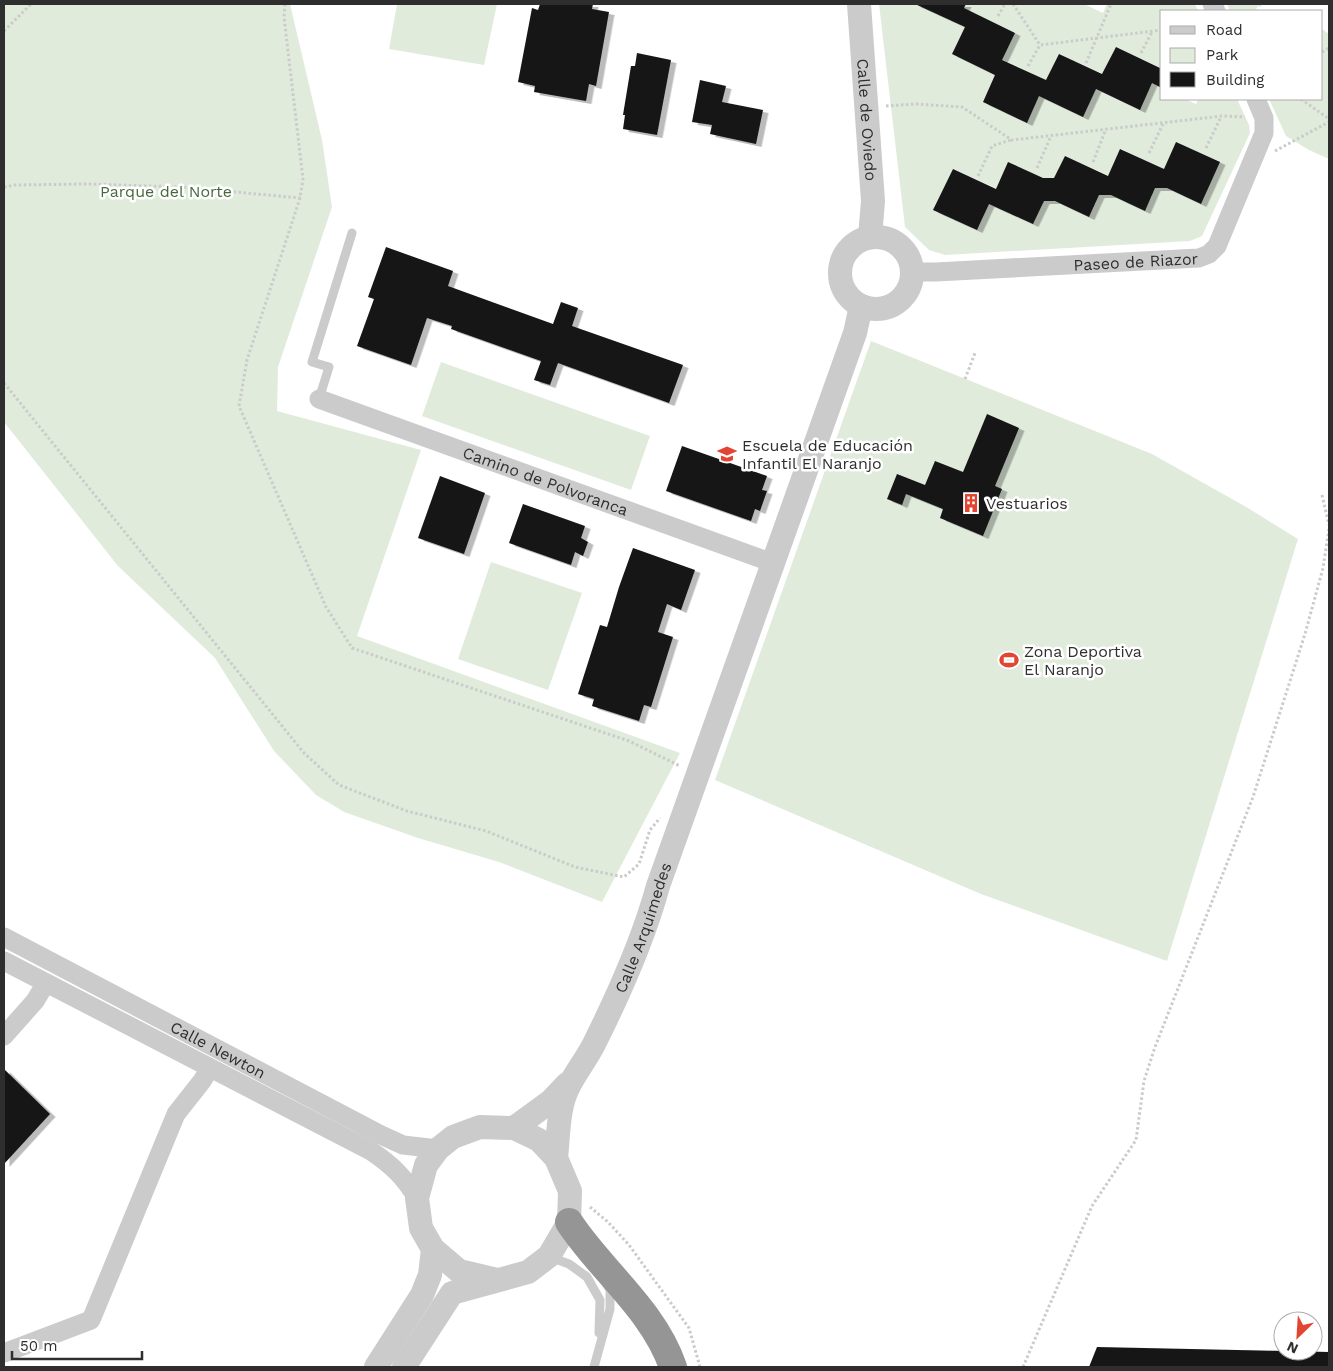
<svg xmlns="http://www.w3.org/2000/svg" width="1333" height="1371" viewBox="0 0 1333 1371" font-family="'Work Sans',sans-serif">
	<defs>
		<filter id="shadow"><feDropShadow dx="5.5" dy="3" stdDeviation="0" flood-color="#0004"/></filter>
	</defs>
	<rect width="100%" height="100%" fill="#fff"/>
	<!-- green -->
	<g fill="#e1ebdc" fill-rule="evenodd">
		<polygon points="4,4 290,4 322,140 332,207 278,367 277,411 421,450 357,636 680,753 602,902 499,862 418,838 344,812 316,795 274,751 215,658 118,566 4,422"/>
		<polygon points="397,4 497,4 484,65 389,49"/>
		<path d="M879,4h43l-1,2 52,25 -14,8 -7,15 52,25 -14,8 -7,15 43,21 5,-31 57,-6 51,24 7,-15 -2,-16 18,9v11h23l11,5 2,-5h39l12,26 1,8 -48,103 -12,5 -245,14 -16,-5 -24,-23zM1177,143l43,20 -7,14 -7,-3 -5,30 -51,-24 2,16 -7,14 -51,-23 2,16 -7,14 -51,-23 -56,6 2,16 -7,14 -43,-20 19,-41 51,23 56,-6 -2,-16 7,-14 51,23 -2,-16 7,-14 51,24z"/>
		<polygon points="966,4 1084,4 1103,13 1107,4 1195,4 1198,11 1162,11 1162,69 1116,47 1103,74 1059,54 1052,69 1054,84 995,56 1008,47 1015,33 964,8"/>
		<polygon points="1227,4 1263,4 1260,7 1258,6 1255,11 1230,11"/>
		<polygon points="1322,29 1329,34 1329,159 1309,150 1286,136 1269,99 1322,99"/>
		<polygon points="871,341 1152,454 1248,508 1298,539 1167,961 981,894 715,780"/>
		<polygon points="441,362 650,436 631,490 422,416"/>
		<polygon points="491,562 582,593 548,690 458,659"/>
	</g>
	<!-- building -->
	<g fill="#151515" filter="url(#shadow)">
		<polygon points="540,4 593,4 592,9 609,12 596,86 589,84 586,101 534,92 535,86 518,82 532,8 538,10"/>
		<polygon points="915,4 966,4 964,8 1015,33 1002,60 1046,80 1059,54 1102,74 1116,47 1162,69 1162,88 1152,83 1140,110 1096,89 1083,117 1039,96 1027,123 983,102 995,75 952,54 965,27"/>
		<polygon points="637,53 671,60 657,135 623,129 625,115 623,115 631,66 635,66"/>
		<polygon points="700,80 726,86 722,102 763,110 756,144 710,134 712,125 692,122"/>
		<polygon points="1176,142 1220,162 1201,204 1167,188 1155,188 1145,211 1111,195 1099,195 1089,217 1055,201 1044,201 1033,224 989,204 977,230 933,210 953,169 996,189 1008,162 1043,178 1054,178 1065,156 1108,176 1120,149 1164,169"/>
		<polygon points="386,247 453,271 448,286 553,324 561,302 578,308 572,326 683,365 669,403 558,363 550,385 534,380 541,361 451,329 452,326 427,318 411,365 357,346 374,299 368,297"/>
		<polygon points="987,414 1019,428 995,486 1002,489 983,536 940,518 943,509 906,494 902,505 887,499 897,474 925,485 935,461 963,472"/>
		<polygon points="682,446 767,476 762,490 767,491 760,511 755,509 751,521 666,491"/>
		<polygon points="440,476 485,493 464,554 418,538"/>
		<polygon points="523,504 585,526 581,538 588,542 583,556 575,552 571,565 509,543"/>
		<polygon points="633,548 695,570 681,610 667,604 658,632 673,637 651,707 644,705 639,721 592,706 594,699 578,694 600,625 607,627 619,587"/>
		<polygon points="4,1069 50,1114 4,1164"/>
		<polygon points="1097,1347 1329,1352 1329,1367 1089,1367"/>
	</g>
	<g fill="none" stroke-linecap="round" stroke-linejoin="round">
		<!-- path -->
		<g stroke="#cbcbcb" stroke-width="3" stroke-dasharray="2.5 2.5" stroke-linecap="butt">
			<polyline points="285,4 284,17 303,179 300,198 247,360 239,406 326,607 352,648 629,741 680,766"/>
			<polyline points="1013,4 1040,45 1162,30"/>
			<polyline points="998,16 1005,4"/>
			<polyline points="4,31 31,4"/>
			<polyline points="1322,52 1329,48"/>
			<polyline points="1141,53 1152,32"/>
			<polyline points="1086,63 1111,4"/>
			<polyline points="1028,66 1040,45"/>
			<polyline points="1301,99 1329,119"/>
			<polyline points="886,106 916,104 962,107 1012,140 1222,116 1245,117"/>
			<polyline points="1206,148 1221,117"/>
			<polyline points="1275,151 1329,122"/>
			<polyline points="1149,153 1163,124"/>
			<polyline points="1093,162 1106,129"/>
			<polyline points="1037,168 1051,136"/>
			<polyline points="978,176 992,146 1011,140"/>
			<polyline points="4,187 15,185 87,184 181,187 300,198"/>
			<polyline points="965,379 975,353"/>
			<polyline points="4,383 304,753 339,785 407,811 486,831 575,867 624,877 639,864 650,830 660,818"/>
			<polyline points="1322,495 1329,525"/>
			<polyline points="590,1207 608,1222 629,1245 689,1328 700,1367"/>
			<polyline points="1023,1367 1092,1206 1136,1140 1144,1081 1155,1047 1253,797 1305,634 1323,568 1329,529"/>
		</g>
		<!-- service -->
		<g stroke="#cbcbcb" stroke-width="9">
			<polyline points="319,399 329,367 312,362 352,233"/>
			<polyline points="550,1257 569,1264 587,1277 600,1300 599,1333"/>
			<polyline points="594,1367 610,1309 610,1290 606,1283"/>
		</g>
		<!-- minor -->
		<g stroke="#cbcbcb" stroke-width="19">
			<polyline points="1212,4 1216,11"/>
			<path id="s1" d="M912,272h24l263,-14 10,-4 8,-8 47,-113v-15l-8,-19"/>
			<path id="s2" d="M319,399l454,164"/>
			<path id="s3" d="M4,937l377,198 22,10 35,4"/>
			<path d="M4,961l367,190c21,14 33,26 46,47"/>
			<polyline points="4,1036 35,1001 46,983"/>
			<polyline points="4,1353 91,1320 176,1114 202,1081 210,1068"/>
		</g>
		<!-- tertiary -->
		<g stroke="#cbcbcb" stroke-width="24">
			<path id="s4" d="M859,4l14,197 -3,36"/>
			<circle cx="876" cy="273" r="36"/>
			<polyline points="514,1128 551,1101 567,1084"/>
			<path id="s5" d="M556,1158c2,-18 2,-37 6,-53 5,-23 22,-41 32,-61 25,-50 49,-103 64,-158l197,-553 6,-27"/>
			<polyline points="376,1367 422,1295 430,1275 433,1249"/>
			<polyline points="404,1367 452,1293 528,1272 549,1256 569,1222 570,1191 556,1158 539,1140 514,1128 480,1127 453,1137 438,1149 426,1165 417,1198 421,1228 433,1249 459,1271 497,1280"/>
		</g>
		<!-- motorway -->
		<path stroke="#959595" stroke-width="28" d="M569,1222c32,49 84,87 104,145"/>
	</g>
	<!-- icons -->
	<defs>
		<g id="school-bare" transform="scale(1.5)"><path d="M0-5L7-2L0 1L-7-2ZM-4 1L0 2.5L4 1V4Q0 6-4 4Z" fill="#e24633" stroke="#fff" stroke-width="2.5" paint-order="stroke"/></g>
		<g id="building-bare" transform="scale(1.5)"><path d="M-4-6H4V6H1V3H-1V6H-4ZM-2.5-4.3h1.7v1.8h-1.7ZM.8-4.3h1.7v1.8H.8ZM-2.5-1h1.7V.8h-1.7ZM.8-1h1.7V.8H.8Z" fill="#e24633" stroke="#fff" stroke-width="2.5" paint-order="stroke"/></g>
		<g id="stadium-bare" transform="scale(1.5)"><path d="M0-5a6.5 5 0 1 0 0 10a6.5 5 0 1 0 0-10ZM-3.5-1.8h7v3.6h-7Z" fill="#e24633" stroke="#fff" stroke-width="2.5" paint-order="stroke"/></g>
	</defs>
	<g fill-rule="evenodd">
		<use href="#school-bare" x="727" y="454"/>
		<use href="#building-bare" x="971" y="503"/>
		<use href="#stadium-bare" x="1009" y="660"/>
	</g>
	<g text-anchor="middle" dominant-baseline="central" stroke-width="5" stroke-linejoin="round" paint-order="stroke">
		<!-- street labels -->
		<g font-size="16" fill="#2e2e2e" stroke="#fff">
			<text stroke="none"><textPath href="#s4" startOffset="116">Calle de Oviedo</textPath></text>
			<text stroke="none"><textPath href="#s1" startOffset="224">Paseo de Riazor</textPath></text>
			<text stroke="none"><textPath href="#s2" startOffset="241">Camino de Polvoranca</textPath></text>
			<text stroke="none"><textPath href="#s5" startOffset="249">Calle Arquímedes</textPath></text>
			<text stroke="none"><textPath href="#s3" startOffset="242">Calle Newton</textPath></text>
		</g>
		<!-- park labels -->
		<g font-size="16" fill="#49693c" stroke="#fff">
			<text x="166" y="191">Parque del Norte</text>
		</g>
		<!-- poi labels -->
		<g font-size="16" fill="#2e2e2e" stroke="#fff" text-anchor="start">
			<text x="742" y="445">Escuela de Educación<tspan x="742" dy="18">Infantil El Naranjo</tspan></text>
			<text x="986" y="503">Vestuarios</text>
			<text x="1024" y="651">Zona Deportiva<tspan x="1024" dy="18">El Naranjo</tspan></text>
		</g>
	</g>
	<!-- border -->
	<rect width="1333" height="1371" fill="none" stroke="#2e2e2e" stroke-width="10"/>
	<!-- legend -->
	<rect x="1160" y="10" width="162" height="90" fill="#ffffff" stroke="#ababab"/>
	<rect x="1170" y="26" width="25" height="8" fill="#cbcbcb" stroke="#ababab"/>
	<text x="1206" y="35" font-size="15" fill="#2e2e2e">Road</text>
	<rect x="1170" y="48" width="25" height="15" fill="#e1ebdc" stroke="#ababab"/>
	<text x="1206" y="60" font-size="15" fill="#2e2e2e">Park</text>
	<rect x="1170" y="72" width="25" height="15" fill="#151515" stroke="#ababab"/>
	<text x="1206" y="85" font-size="15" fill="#2e2e2e">Building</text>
	<!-- north arrow -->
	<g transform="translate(1298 1336) rotate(205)"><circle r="24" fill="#ffffff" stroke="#ababab"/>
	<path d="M0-4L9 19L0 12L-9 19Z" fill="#e24633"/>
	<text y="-8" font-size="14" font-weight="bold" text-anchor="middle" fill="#2e2e2e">N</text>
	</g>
	<!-- scale -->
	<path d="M12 1351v8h130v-8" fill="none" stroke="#2e2e2e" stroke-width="2.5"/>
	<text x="20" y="1351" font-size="15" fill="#2e2e2e" stroke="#ffffff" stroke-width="4" paint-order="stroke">50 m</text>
</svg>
